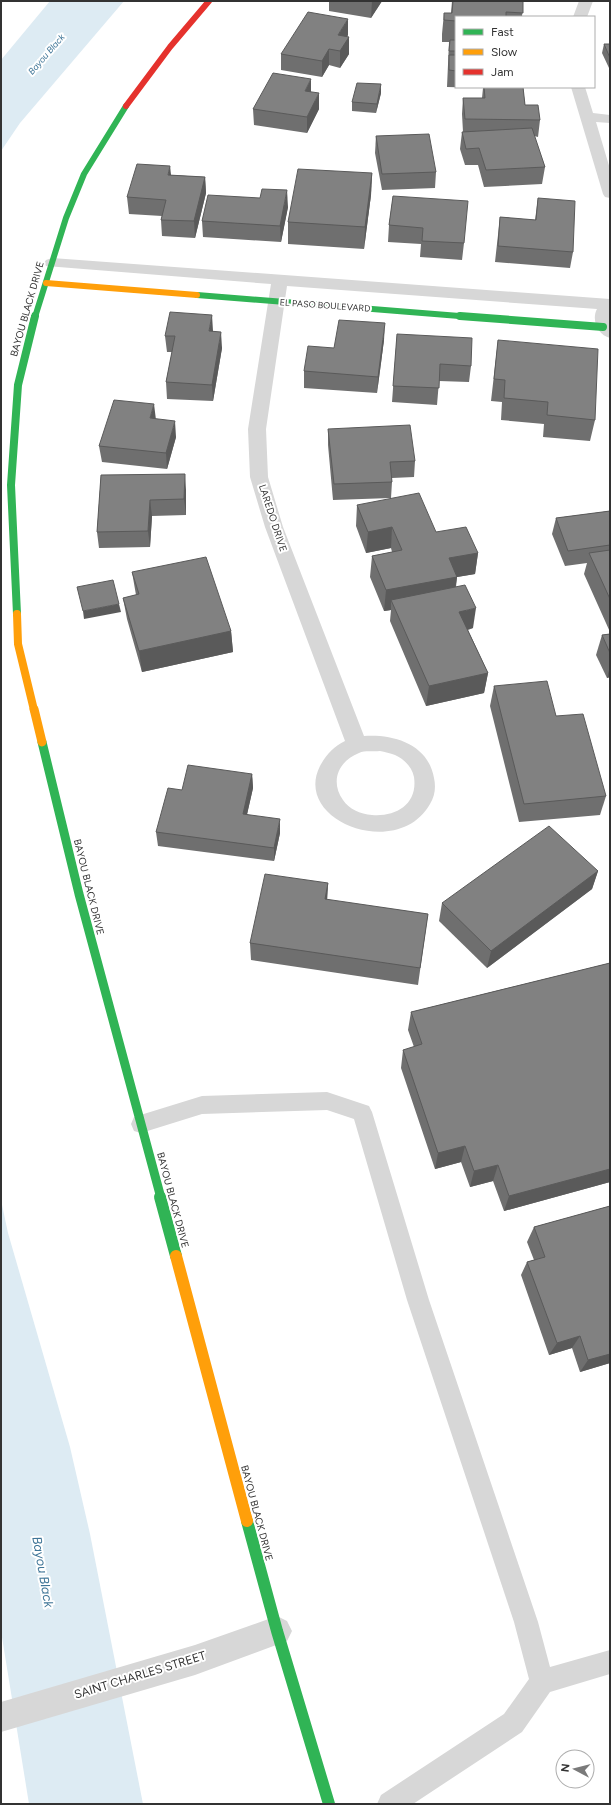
<svg xmlns="http://www.w3.org/2000/svg" width="611" height="1805" viewBox="0 0 611 1805" font-family="Figtree,sans-serif">
	<rect width="100%" height="100%" fill="#fff"/>
	<!-- water -->
	<g fill="#ddebf3">
		<polygon points="50,1 124,1 20,123 1,151 1,60"/>
		<polygon points="1,1200 8,1233 70,1447 90,1534 143,1804 29,1804 1,1631"/>
	</g>
	<g fill="none" stroke-linecap="round" stroke-linejoin="round">
		<!-- lane -->
		<polygon fill="#d7d7d7" fill-rule="evenodd" points="327,1092 369,1106 372,1112 429,1300 538,1622 550,1667 610,1650 610,1674 550,1692 522,1732 413,1804 377,1804 381,1795 504,1714 529,1679 514,1622 407,1300 354,1119 327,1110 202,1114 141,1133 134,1131 131,1124 134,1117 202,1096"/>
		<!-- street -->
		<g fill="#d7d7d7" fill-rule="evenodd">
			<polygon points="579,1 593,1 587,17 573,17"/>
			<polygon points="571,87 585,87 593,113 610,115 610,123 596,122 610,169 610,198 605,197 603,194"/>
			<path d="M52,258l558,41v39c-12,-3 -19,-18 -13,-29l-310,-23 -21,143 2,48 15,50 81,209c30,-2 64,8 70,42 2,9 1,18 -4,26 -32,57 -138,17 -110,-38 6,-11 14,-20 25,-25l-80,-214 -15,-50 -2,-48 23,-145 -225,-18 -2,-3 2,-3zM380,751c5,1 10,2 15,4 9,4 17,12 19,22 4,27 -18,40 -42,38 -12,-1 -23,-6 -29,-15 -13,-18 -5,-39 16,-47 6,-3 14,-1 21,-2z"/>
			<polygon points="277,1616 287,1621 292,1631 287,1641 195,1675 1,1732 1,1702 195,1645"/>
		</g>
		<!-- fast-far3 -->
		<g stroke="#30b455" stroke-width="6">
			<polyline points="197,295 472,317"/>
			<polyline points="35,317 66,218 84,174 126,106"/>
		</g>
		<!-- fast-far2 -->
		<g stroke="#30b455" stroke-width="8">
			<polyline points="460,316 603,327"/>
			<polyline points="17,614 11,485 18,385 35,316"/>
		</g>
		<!-- fast-far1 -->
		<polyline stroke="#30b455" stroke-width="9" points="42,742 79,894 161,1198"/>
		<!-- fast -->
		<g stroke="#30b455" stroke-width="12">
			<polyline points="160,1197 176,1256"/>
			<polyline points="247,1521 277,1631 329,1804"/>
		</g>
		<!-- slow-far3 -->
		<polyline stroke="#ff9f0a" stroke-width="6" points="46,283 197,295"/>
		<!-- slow-far2 -->
		<polyline stroke="#ff9f0a" stroke-width="8" points="17,614 18,644 34,710"/>
		<!-- slow-far1 -->
		<polyline stroke="#ff9f0a" stroke-width="9" points="34,709 42,742"/>
		<!-- slow -->
		<polyline stroke="#ff9f0a" stroke-width="12" points="176,1256 247,1521"/>
		<!-- jam -->
		<polyline stroke="#e5322d" stroke-width="6" points="126,106 170,47 209,1"/>
	</g>
	<!-- wall -->
	<g fill="#6f6f6f">
		<polygon points="329,1 382,1 371,18 329,11"/>
		<polygon points="452,1 523,1 522,17 456,17 456,87 523,87 525,105 540,120 538,137 534,136 545,167 542,184 484,187 478,165 465,165 460,149 462,132 463,132 462,114 463,98 482,98 483,88 447,87 449,42 442,42 442,34 444,13 451,13"/>
		<polygon points="348,35 347,37 349,37 349,54 340,68 329,65 322,77 281,70 281,54"/>
		<polygon points="604,44 610,44 610,68 609,68 602,53"/>
		<polygon points="311,92 319,109 307,133 254,125 253,109"/>
		<polygon points="381,93 376,113 352,111 352,102"/>
		<polygon points="376,136 436,172 435,188 382,190 375,153"/>
		<polygon points="372,173 371,195 364,249 288,244 288,222"/>
		<polygon points="171,175 205,177 206,193 195,238 162,236 161,220 162,216 129,214 127,197"/>
		<polygon points="393,196 464,243 462,260 420,257 421,244 388,242 389,225"/>
		<polygon points="260,198 288,207 281,242 203,237 202,221"/>
		<polygon points="538,198 573,252 570,268 495,262 500,217 535,220"/>
		<polygon points="213,331 222,348 213,401 167,399 166,382 172,352 167,352 165,336"/>
		<polygon points="397,334 471,366 469,382 439,381 437,405 392,402"/>
		<polygon points="384,340 377,393 304,388 304,371 334,348"/>
		<polygon points="498,340 595,420 590,441 543,437 544,424 501,420 502,402 491,401"/>
		<polygon points="156,419 176,437 167,469 102,462 99,446"/>
		<polygon points="328,429 415,461 414,477 392,478 392,482 391,498 333,500 328,445"/>
		<polygon points="101,475 186,490 186,515 152,516 150,547 99,548 97,532"/>
		<polygon points="357,505 436,532 478,553 475,574 457,577 456,587 473,628 468,630 488,673 484,693 426,706 390,621 391,610 384,611 370,577 372,556 392,552 391,548 366,553 356,526"/>
		<polygon points="610,511 610,632 584,574 587,563 565,566 552,534 556,518"/>
		<polygon points="132,572 231,631 233,652 142,672 127,619 123,598 136,595"/>
		<polygon points="610,634 610,677 607,678 596,655 602,635"/>
		<polygon points="494,686 556,716 606,796 600,815 519,822 490,706"/>
		<polygon points="252,774 253,788 247,814 280,833 274,861 158,846 156,832"/>
		<polygon points="598,871 592,889 487,968 439,921 442,903"/>
		<polygon points="328,883 327,900 428,914 418,985 251,960 250,943"/>
		<polygon points="610,963 610,1182 504,1211 493,1181 470,1187 461,1162 435,1169 401,1068 403,1050 414,1047 408,1030 411,1012"/>
		<polygon points="610,1206 610,1363 580,1372 572,1348 549,1355 521,1275 527,1262 534,1260 527,1242 534,1227"/>
	</g>
	<!-- shaded-wall -->
	<g fill="#5a5a5a">
		<polygon points="372,1 382,1 371,18"/>
		<polygon points="348,19 348,35 338,51 338,35"/>
		<polygon points="349,37 349,54 340,68 340,51"/>
		<polygon points="329,49 329,65 322,77 322,61"/>
		<polygon points="311,79 311,95 305,91"/>
		<polygon points="381,84 381,93 376,113 377,104"/>
		<polygon points="319,93 319,109 307,133 307,117"/>
		<polygon points="170,166 172,183 168,175"/>
		<polygon points="372,173 371,195 364,249 365,227"/>
		<polygon points="205,177 206,193 195,238 194,221"/>
		<polygon points="287,190 288,207 281,242 280,226"/>
		<polygon points="212,315 213,331 209,331"/>
		<polygon points="385,323 384,340 377,393 378,377"/>
		<polygon points="221,332 222,348 213,401 212,385"/>
		<polygon points="154,404 156,420 150,418"/>
		<polygon points="175,421 176,437 167,469 166,453"/>
		<polygon points="185,474 186,490 186,515 184,499"/>
		<polygon points="150,500 152,516 150,547 148,531"/>
		<polygon points="392,527 391,548 366,553 368,532"/>
		<polygon points="478,553 475,574 457,577 454,597 391,600 391,610 384,611 386,590 449,558"/>
		<polygon points="119,604 121,612 84,619 83,611"/>
		<polygon points="476,608 473,628 456,632 459,612"/>
		<polygon points="231,631 233,652 142,672 139,651"/>
		<polygon points="610,666 610,677 607,678"/>
		<polygon points="488,673 484,693 426,706 429,686"/>
		<polygon points="252,774 253,788 244,828 243,814"/>
		<polygon points="280,819 280,833 274,861 274,848"/>
		<polygon points="598,871 592,889 487,968 491,951"/>
		<polygon points="328,883 327,901 325,899"/>
		<polygon points="465,1146 461,1162 435,1169 438,1153"/>
		<polygon points="498,1165 493,1181 470,1187 474,1171"/>
		<polygon points="610,1169 610,1182 504,1211 509,1196"/>
		<polygon points="580,1336 572,1348 549,1355 557,1343"/>
		<polygon points="610,1354 610,1363 580,1372 588,1360"/>
	</g>
	<!-- building -->
	<g fill="#818181" stroke="#5a5a5a">
		<polygon points="453,1 523,1 523,13 506,12 506,17 456,17 456,21 444,20 444,13 452,13"/>
		<polygon points="308,12 348,19 338,35 349,37 340,51 329,49 322,61 281,54"/>
		<polygon points="450,40 456,40 456,51 449,51"/>
		<polygon points="604,44 610,44 610,58"/>
		<polygon points="449,55 456,55 456,71 449,70"/>
		<polygon points="273,73 311,79 305,91 319,93 307,117 253,109"/>
		<polygon points="357,83 381,84 377,104 352,102"/>
		<polygon points="484,87 523,87 525,105 538,105 540,120 465,119 463,98 485,98"/>
		<polygon points="532,128 545,167 486,170 479,148 466,149 462,132"/>
		<polygon points="429,134 436,172 382,174 376,136"/>
		<polygon points="137,164 170,166 168,175 205,177 194,221 161,220 166,200 127,197"/>
		<polygon points="298,169 372,173 365,227 288,222"/>
		<polygon points="262,189 287,190 280,226 202,221 208,195 260,198"/>
		<polygon points="393,196 468,201 464,243 422,241 423,228 389,225"/>
		<polygon points="538,198 575,201 573,252 498,246 500,217 536,220"/>
		<polygon points="170,312 212,315 209,331 221,332 212,385 166,382 175,336 165,336"/>
		<polygon points="339,320 385,323 378,377 304,371 308,346 334,348"/>
		<polygon points="397,334 472,338 471,366 440,364 439,388 393,386"/>
		<polygon points="498,340 598,349 595,420 547,415 548,402 504,398 505,380 494,379"/>
		<polygon points="114,400 154,404 150,418 175,421 166,453 99,446"/>
		<polygon points="410,425 415,461 390,462 392,482 334,484 328,429"/>
		<polygon points="185,474 184,499 150,500 148,531 97,532 101,475"/>
		<polygon points="419,493 436,532 466,527 478,553 449,558 457,577 386,590 372,556 402,550 392,527 368,532 357,505"/>
		<polygon points="610,511 610,545 568,551 556,518"/>
		<polygon points="610,550 610,599 589,553"/>
		<polygon points="206,557 231,631 139,651 123,598 139,594 132,572"/>
		<polygon points="113,580 119,604 83,611 77,587"/>
		<polygon points="465,585 476,608 459,612 488,673 429,686 391,600"/>
		<polygon points="610,634 610,653 602,635"/>
		<polygon points="547,681 556,716 583,714 606,796 524,804 494,686"/>
		<polygon points="188,765 252,774 243,814 280,819 274,848 156,832 168,788 182,790"/>
		<polygon points="549,826 598,871 491,951 442,903"/>
		<polygon points="265,874 328,883 325,899 428,914 420,968 250,943"/>
		<polygon points="610,963 610,1169 509,1196 498,1165 474,1171 465,1146 438,1153 403,1050 422,1044 411,1012"/>
		<polygon points="610,1206 610,1354 588,1360 580,1336 557,1343 527,1262 545,1257 534,1227"/>
	</g>
	<g text-anchor="middle" dominant-baseline="central" stroke-width="4" stroke-linejoin="round" paint-order="stroke">
		<!-- far-water labels -->
		<g font-size="9" font-style="italic" fill="#3f7597" stroke="#fff">
			<text transform="translate(46 54) rotate(-49)">Bayou Black</text>
		</g>
		<!-- far-street labels -->
		<g font-size="9" fill="#333" stroke="#fff">
			<text transform="translate(325 305) rotate(4)">EL PASO BOULEVARD</text>
		</g>
		<!-- street labels -->
		<g font-size="10" fill="#333" stroke="#fff">
			<text transform="translate(27 309) rotate(-74)">BAYOU BLACK DRIVE</text>
			<text transform="translate(273 518) rotate(72)">LAREDO DRIVE</text>
			<text transform="translate(89 887) rotate(76)">BAYOU BLACK DRIVE</text>
			<text transform="translate(173 1200) rotate(75)">BAYOU BLACK DRIVE</text>
			<text transform="translate(257 1513) rotate(75)">BAYOU BLACK DRIVE</text>
		</g>
		<!-- near-street labels -->
		<g font-size="12" fill="#333" stroke="#fff">
			<text transform="translate(140 1675) rotate(-17)">SAINT CHARLES STREET</text>
		</g>
		<!-- near-water labels -->
		<g font-size="13" font-style="italic" fill="#3f7597" stroke="#fff">
			<text transform="translate(43 1572) rotate(80)">Bayou Black</text>
		</g>
	</g>
	<!-- border -->
	<rect width="611" height="1805" fill="none" stroke="#333333" stroke-width="4"/>
	<!-- legend -->
	<rect x="455" y="16" width="140" height="72" fill="#ffffff" stroke="#adadad"/>
	<rect x="463" y="29" width="20" height="6" fill="#30b455" stroke="#adadad"/>
	<text x="491" y="36" font-size="12" fill="#333333">Fast</text>
	<rect x="463" y="49" width="20" height="6" fill="#ff9f0a" stroke="#adadad"/>
	<text x="491" y="56" font-size="12" fill="#333333">Slow</text>
	<rect x="463" y="69" width="20" height="6" fill="#e5322d" stroke="#adadad"/>
	<text x="491" y="76" font-size="12" fill="#333333">Jam</text>
	<!-- north arrow -->
	<g transform="translate(575 1769) rotate(277)"><circle r="19" fill="#ffffff" stroke="#adadad"/>
	<path d="M0-3L7 15L0 10L-7 15Z" fill="#7a7a7a"/>
	<text y="-6" font-size="11" font-weight="bold" text-anchor="middle" fill="#333333">N</text>
	</g>
</svg>
